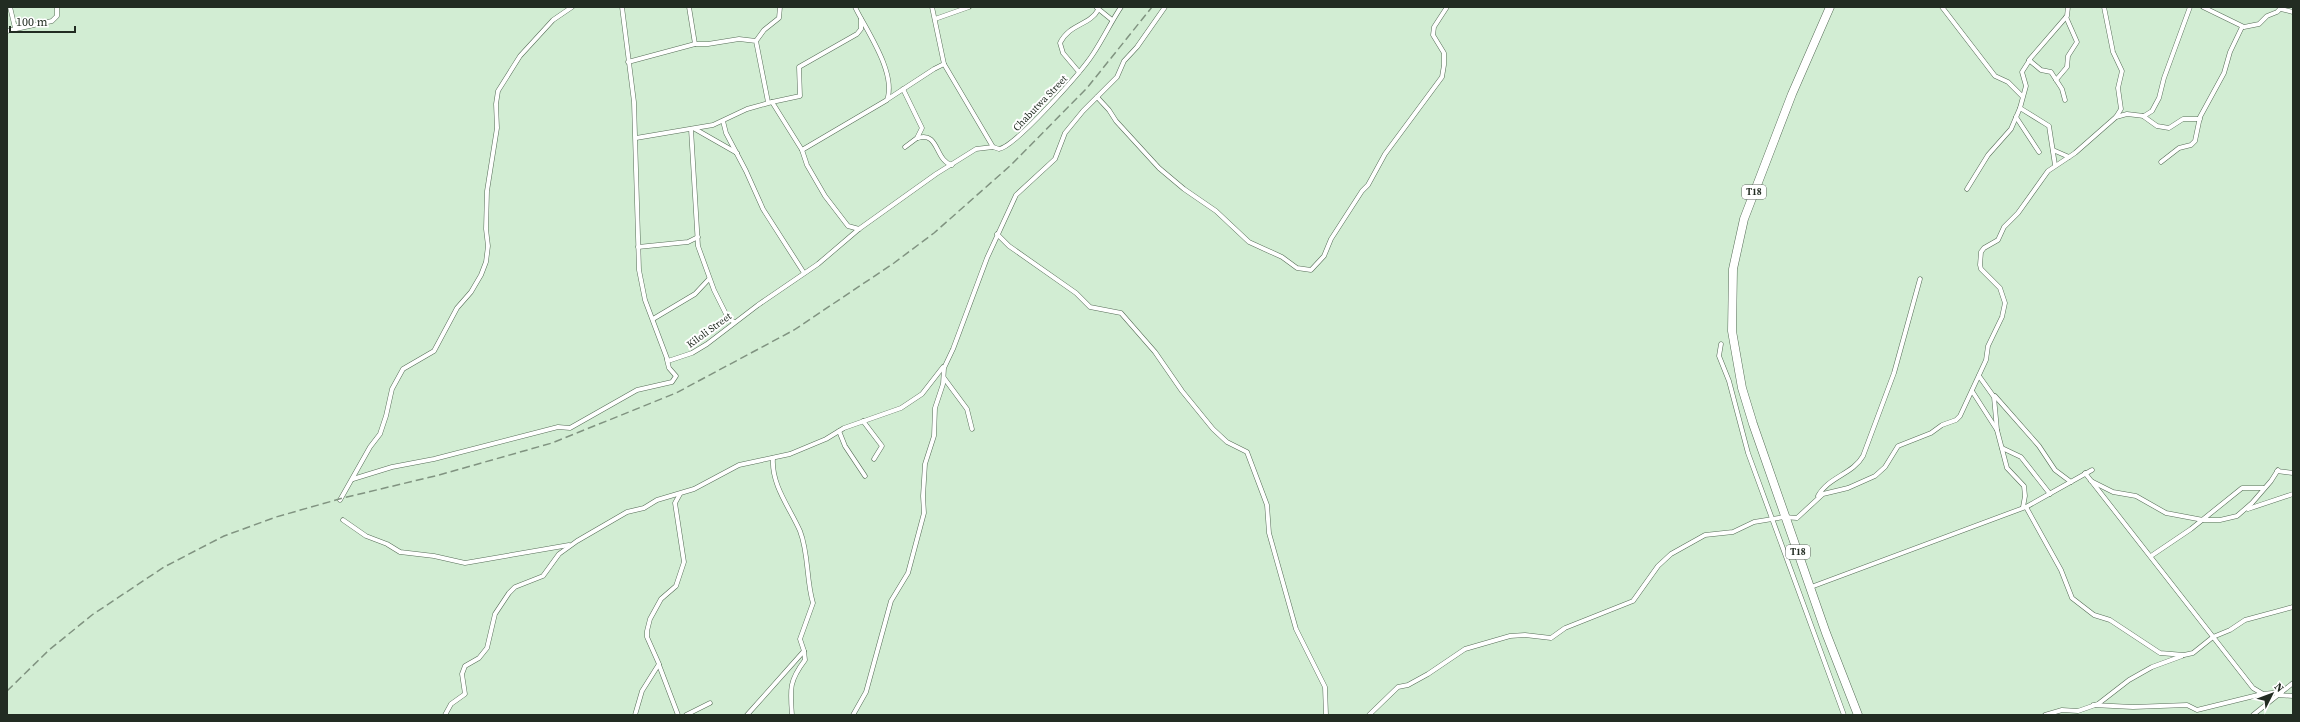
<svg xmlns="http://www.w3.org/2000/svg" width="2300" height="722" viewBox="0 0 2300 722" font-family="'Source Serif 4',serif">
	<rect width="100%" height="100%" fill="#d2edd3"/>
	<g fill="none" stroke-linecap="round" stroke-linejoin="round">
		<!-- street casing -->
		<g stroke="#566d57" stroke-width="5">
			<g id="street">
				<polyline points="10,7 15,28"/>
				<polyline points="622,7 634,102 639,270 645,300 668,361 692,353 707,344 758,305 818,264 859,229 936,174 976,149 993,147"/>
				<polyline points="689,7 695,44"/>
				<path d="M932,7l12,57 49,83 6,2c16,-2 83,-78 94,-95 10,-15 18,-32 28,-47"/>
				<polyline points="1096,7 1112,20"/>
				<polyline points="1942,7 1995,76 2008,82 2022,96"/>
				<polyline points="2104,7 2113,52 2122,71 2118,88 2121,109 2116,117"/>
				<polyline points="2203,7 2244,27 2259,24 2267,16 2277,12 2282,7"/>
				<polyline points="2281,9 2293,12"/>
				<polyline points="935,19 969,7"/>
				<polyline points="7,31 52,21 57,16 57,7"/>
				<polyline points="756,41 764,30 779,18 780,7"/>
				<polyline points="628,62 695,44 708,44 739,39 756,41 768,102"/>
				<path d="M1079,72l-16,-19 -3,-10c9,-19 30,-18 38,-33"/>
				<polyline points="2056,80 2067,67 2068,56 2077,42 2066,17"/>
				<polyline points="903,89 922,128 917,138 905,147"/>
				<polyline points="1097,97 1109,110 1116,121 1159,168 1184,189 1216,211 1249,242 1282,257 1297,268 1311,270 1324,256 1331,239 1362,191 1368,185 1385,154 1442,77 1444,65 1444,53 1433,35 1434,27 1447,7"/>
				<polyline points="888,99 934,69 944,64"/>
				<polyline points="2065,100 2062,89 2051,72 2041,70 2029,60 2067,16 2068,7"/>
				<polyline points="772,102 800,96 799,67 857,34 861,29 861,19"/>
				<polyline points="2020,108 2049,126 2055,165"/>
				<polyline points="2143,116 2157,126 2169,128 2183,119 2200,119"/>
				<polyline points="2016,117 2039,152"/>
				<polyline points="723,121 726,133 746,171 763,209 804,273"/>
				<polyline points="691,129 698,246 714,290 728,318 734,322"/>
				<polyline points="695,129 737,153"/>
				<polyline points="636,138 713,125 747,109 772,102 802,150 807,165 825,196 848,226 859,229"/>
				<path d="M918,138c21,-7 17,23 34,27"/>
				<path d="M802,150l85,-50c10,-27 -21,-70 -32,-93"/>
				<polyline points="2053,150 2069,157"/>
				<polyline points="2161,162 2179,148 2191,145 2195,141 2200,117 2224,73 2230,52 2242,27"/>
				<polyline points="1967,189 1988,155 2011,129 2020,108 2026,86 2022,72 2029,61"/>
				<polyline points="997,234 1009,246 1076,293 1090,307 1121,313 1155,352 1182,391 1213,429 1227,442 1247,452 1267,505 1269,533 1296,629 1325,687 1326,715"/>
				<polyline points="638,247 688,242 698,237"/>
				<polyline points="653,319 695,294 709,279"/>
				<polyline points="1721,344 1719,356 1729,381 1748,453 1844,715"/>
				<polyline points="1979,376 1994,397 1997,430 2007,468 2024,486 2025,496 2023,507"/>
				<polyline points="944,378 967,409 972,429"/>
				<polyline points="1972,391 1997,430"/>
				<polyline points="1995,396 2039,446 2055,470 2071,482"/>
				<polyline points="863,421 882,446 874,459"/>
				<polyline points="839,431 845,446 865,476"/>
				<polyline points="2002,448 2021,457 2050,494"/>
				<path d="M773,458c-2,27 17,50 27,73 9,23 6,49 13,72l-13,36 4,12 1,9c-16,21 -15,29 -13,55"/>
				<polyline points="2277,471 2293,473"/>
				<polyline points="2085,473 2253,688 2263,694 2282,692"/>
				<polyline points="353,479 392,467 434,459 558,427 570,428 637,390 672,382 676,376 669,368 667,360"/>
				<polyline points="2091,481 2113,492 2136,496 2166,513 2203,520 2220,520 2237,516 2252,503 2271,481 2278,470"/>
				<path d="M1818,496c10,-19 35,-22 45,-40l31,-83 26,-94"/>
				<polyline points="340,500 370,447 380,434 386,416 392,389 403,369 434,351 457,308 471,292 481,275 486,262 488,246 486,229 487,191 497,128 496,104 498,91 520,56 553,20 572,7"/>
				<polyline points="2026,507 2061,570 2072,598 2094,615 2110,620 2160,653 2184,655 2193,653 2213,637 2230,630 2245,620 2293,607"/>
				<polyline points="2248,509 2293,494"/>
				<polyline points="343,520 366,536 387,544 400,552 434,556 465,563 569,545"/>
				<polyline points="2151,556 2191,529 2242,488 2264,488"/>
				<polyline points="1811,587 2026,507 2092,470"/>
				<polyline points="659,665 678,715"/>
				<polyline points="2277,695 2293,696"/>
				<polyline points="2093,705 2133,707 2187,705 2197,710 2262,694"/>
				<polyline points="445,715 451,704 465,694 462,674 465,666 479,658 487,648 495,614 509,593 515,587 543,576 559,554 577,541 627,512 644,508 657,500 694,489 739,465 790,454 826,439 844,428 901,408 922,394 943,367"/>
				<polyline points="635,715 642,691 659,664 647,637 647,631 650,619 661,599 676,586 684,562 675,503 680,494"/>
				<polyline points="686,715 710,703"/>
				<polyline points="747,715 804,651"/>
				<polyline points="853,715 866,692 891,601 908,573 924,513 923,496 925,464 934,436 935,408 943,384 944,368 953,349 987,258 1016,195 1055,159 1065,133 1083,111 1117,77 1124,61 1137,47 1165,7"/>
				<polyline points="1369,715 1398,687 1408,685 1428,674 1465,649 1510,636 1525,635 1551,638 1565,628 1633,601 1658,566 1671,554 1705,535 1733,532 1754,522 1784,517 1797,518 1823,494 1848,488 1875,476 1885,467 1898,446 1931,433 1942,425 1956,420 1960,416 1986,360 1988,346 2002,317 2005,303 2000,288 1981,269 1980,265 1981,252 1984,248 1998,240 2004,227 2018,213 2048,171 2075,153 2116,117 2127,114 2144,116 2152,111 2159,98 2164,78 2190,7"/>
				<polyline points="2045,715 2062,710 2078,711 2098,704 2129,680 2152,667 2182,656"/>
				<polyline points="2253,715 2293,683"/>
			</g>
		</g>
		<!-- highway casing -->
		<g stroke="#566d57" stroke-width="9">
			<polyline id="highway" points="1830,7 1792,94 1744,219 1733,269 1732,331 1742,388 1753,424 1826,633 1858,715"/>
		</g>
		<!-- street -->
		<use href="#street" stroke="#fff" stroke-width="4"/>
		<!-- highway -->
		<use href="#highway" stroke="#fff" stroke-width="8"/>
		<!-- rail -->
		<polyline stroke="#809380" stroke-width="1.5" stroke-dasharray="8 4" stroke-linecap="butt" points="7,691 49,650 92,615 164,567 224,536 276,517 343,498 439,475 552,443 676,393 794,330 894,263 934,233 1011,165 1087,88 1152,7"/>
	</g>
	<g text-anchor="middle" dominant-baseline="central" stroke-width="4" stroke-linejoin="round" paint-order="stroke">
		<!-- shield labels -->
		<g fill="#fff" stroke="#646b64" stroke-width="1">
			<rect x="1742" y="185" width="24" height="14" rx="3"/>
			<rect x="1786" y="545" width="24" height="14" rx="3"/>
		</g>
		<g font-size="9" font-weight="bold" fill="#222c22">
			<text x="1754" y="192">T18</text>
			<text x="1798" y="552">T18</text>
		</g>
		<!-- street labels -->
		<g font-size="10" fill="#222c22" stroke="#fff">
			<text transform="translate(1040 103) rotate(-46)">Chabutwa Street</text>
			<text transform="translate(709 330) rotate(-36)">Kiloli Street</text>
		</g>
	</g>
	<!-- border -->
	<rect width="2300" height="722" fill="none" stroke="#222c22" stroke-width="16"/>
	<!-- north arrow -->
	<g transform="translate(2272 694) rotate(48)" stroke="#ffffff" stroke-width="3" paint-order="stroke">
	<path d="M0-3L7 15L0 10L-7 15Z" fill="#222c22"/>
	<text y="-6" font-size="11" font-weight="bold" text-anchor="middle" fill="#222c22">N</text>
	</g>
	<!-- scale -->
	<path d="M10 26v6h65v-6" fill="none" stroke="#222c22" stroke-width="2"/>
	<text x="16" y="26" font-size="12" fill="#222c22" stroke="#ffffff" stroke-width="3" paint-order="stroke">100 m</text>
</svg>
